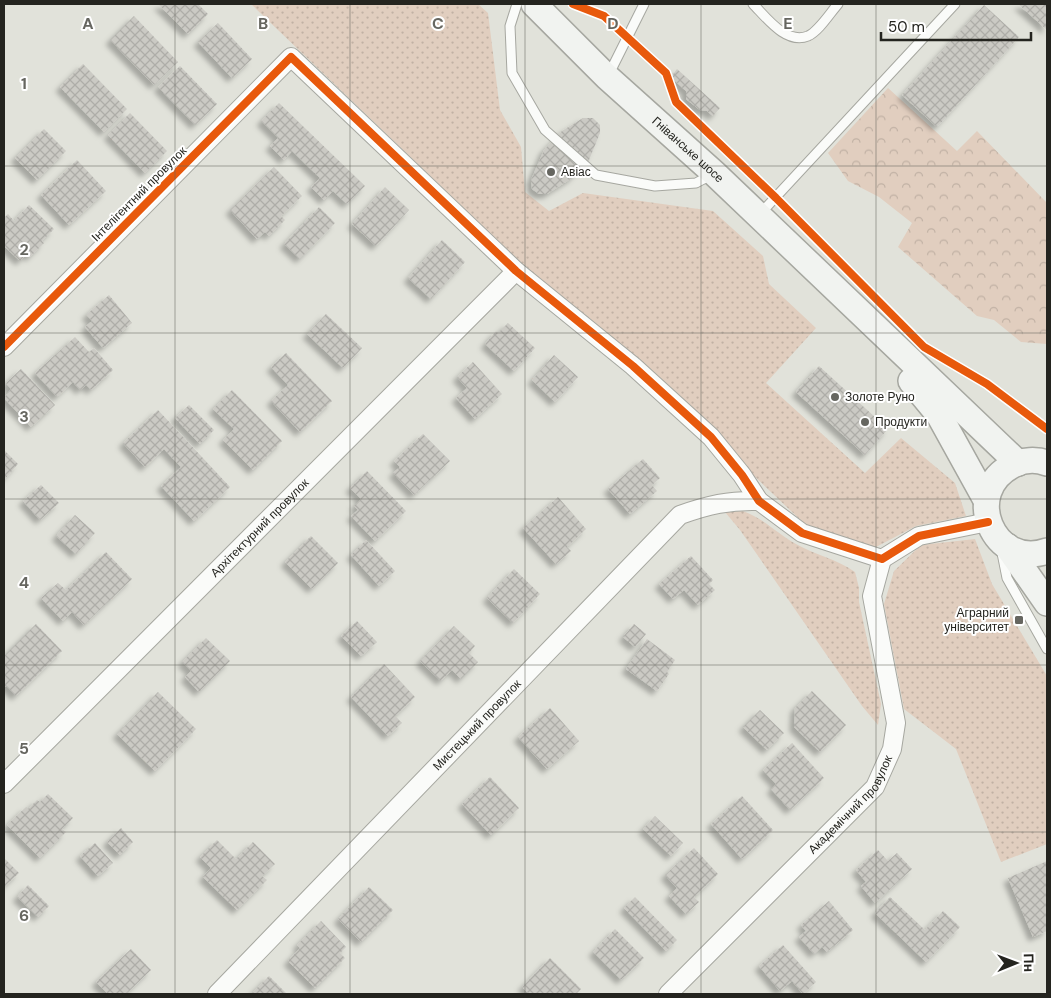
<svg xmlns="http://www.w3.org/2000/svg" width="1051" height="998" viewBox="0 0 1051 998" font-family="'DM Sans',sans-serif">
	<defs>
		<pattern id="grass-dots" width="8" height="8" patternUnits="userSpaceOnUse" patternTransform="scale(1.25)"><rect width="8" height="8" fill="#e1cebf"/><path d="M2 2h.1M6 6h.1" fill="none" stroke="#c1b1a4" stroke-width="1.8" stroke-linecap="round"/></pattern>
		<pattern id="forest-crowns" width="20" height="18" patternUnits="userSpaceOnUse" patternTransform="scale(1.25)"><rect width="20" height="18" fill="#e1cebf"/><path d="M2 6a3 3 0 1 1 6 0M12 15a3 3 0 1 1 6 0" fill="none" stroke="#c1b1a4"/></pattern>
		<pattern id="building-cross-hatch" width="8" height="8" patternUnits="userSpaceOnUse" patternTransform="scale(1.25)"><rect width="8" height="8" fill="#cbcac4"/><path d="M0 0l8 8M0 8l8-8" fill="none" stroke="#aeada8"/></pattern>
		<filter id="shadow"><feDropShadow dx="-4.5" dy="4.5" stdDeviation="2.5" flood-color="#0004"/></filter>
	</defs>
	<rect width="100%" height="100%" fill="#e1e2da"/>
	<!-- grass -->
	<g fill="url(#grass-dots)">
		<polygon points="251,4 478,4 488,13 500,110 521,147 525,192 549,211 583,193 713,211 763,256 769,284 816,328 766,383 865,473 901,438 955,483 966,516 916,526 876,547 847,544 812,531 750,472 717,431 638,359 523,265"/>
		<path d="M743,511c23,9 33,22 53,33 19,11 41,15 59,28l4,16v14l22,102 -3,21 -16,-19 -122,-176 -15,-18z"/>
		<polygon points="975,539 992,584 1047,676 1047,844 1001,862 956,749 904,709 884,604 894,571 921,545"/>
	</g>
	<!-- forest -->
	<polygon fill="url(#forest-crowns)" points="888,88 957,151 977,131 1047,203 1047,344 1021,342 994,320 977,316 898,247 912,223 879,197 848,181 828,153"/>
	<!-- building -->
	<g fill="url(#building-cross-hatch)" filter="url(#shadow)">
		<polygon points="158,4 198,4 208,14 188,34"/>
		<polygon points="1018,4 1047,4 1047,30"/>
		<polygon points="984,5 1019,37 937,127 902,95"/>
		<polygon points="134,16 178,62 154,85 110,40"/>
		<polygon points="218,23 252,59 232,78 198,42"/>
		<polygon points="83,64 127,109 104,132 60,87"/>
		<polygon points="180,66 217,104 195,125 158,87"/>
		<polygon points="677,69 720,108 713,116 707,111 700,110 686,99 686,91 671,77"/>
		<polygon points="279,103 365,186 347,204 333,191 324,200 311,187 320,178 292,151 284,160 270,146 278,138 261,121"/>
		<polygon points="130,113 167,151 145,173 108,135"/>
		<polygon points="583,118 593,118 600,125 600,133 589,160 572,178 547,194 539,194 532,189 531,180 544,150 562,131"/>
		<polygon points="44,129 66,151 37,180 15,158"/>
		<polygon points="77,160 106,191 69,225 41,195"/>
		<polygon points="274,167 302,196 281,216 285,220 269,236 265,232 257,239 230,210"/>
		<polygon points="385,187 409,210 376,246 352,224"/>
		<polygon points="29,205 54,229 42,241 44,243 30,257 27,254 20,261 4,246 4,218 8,214 14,221"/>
		<polygon points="319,207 335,223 300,259 284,244"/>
		<polygon points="442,240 465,262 431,299 408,278"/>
		<polygon points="109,295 132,323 103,348 85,327 92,321 86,315"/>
		<polygon points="326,314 362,348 343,368 307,334"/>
		<polygon points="508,323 535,348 514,371 485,344 496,331 498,333"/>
		<polygon points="75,337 89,352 94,348 113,370 91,390 86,385 80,390 73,382 57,397 35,373"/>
		<polygon points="286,353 332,401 300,432 271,401 288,385 271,367"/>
		<polygon points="554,355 578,377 555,402 532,380"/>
		<polygon points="473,362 502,394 475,419 456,398 467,388 457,377"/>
		<polygon points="819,366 888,429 865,455 796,392"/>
		<polygon points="21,369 55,405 31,427 4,398 11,389 6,383"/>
		<polygon points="232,390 282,441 253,470 223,440 234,429 213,409"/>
		<polygon points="189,405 214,430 200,444 175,418"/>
		<polygon points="158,410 230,487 194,521 161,486 181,467 164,449 145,467 123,443"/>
		<polygon points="423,434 450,461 414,495 393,473 400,467 394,461"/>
		<polygon points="4,450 18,464 4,480"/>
		<polygon points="643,459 660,478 652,485 657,491 630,514 608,489"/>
		<polygon points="367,471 406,511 375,541 351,516 358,510 354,506 361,499 350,488"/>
		<polygon points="41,485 59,503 40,520 23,501"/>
		<polygon points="558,497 586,529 567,547 571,551 556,564 523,528"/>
		<polygon points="75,515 95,533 76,554 56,536"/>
		<polygon points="311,536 338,563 312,589 285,562"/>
		<polygon points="366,540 395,571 379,586 351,555"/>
		<polygon points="106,552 132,579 84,625 72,612 63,621 41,598 58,583 66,590"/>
		<polygon points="691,556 713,580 709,584 715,590 698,605 684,590 673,599 659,584"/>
		<polygon points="514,569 540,594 513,623 487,598"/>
		<polygon points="357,621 377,642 361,656 341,636"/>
		<polygon points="36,624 62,651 16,696 6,686 4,688 4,656"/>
		<polygon points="634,624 646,634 635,647 623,637"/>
		<polygon points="454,626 475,646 469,653 478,662 461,679 452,670 441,681 420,661"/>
		<polygon points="206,638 230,661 199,692 185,677 191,671 182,662"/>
		<polygon points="647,639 675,660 667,672 669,674 657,691 626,669"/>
		<polygon points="384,664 415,697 395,716 402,723 388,736 351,697"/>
		<polygon points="812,691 846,725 820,752 794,727 795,708"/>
		<polygon points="158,692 196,729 155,771 117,734"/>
		<polygon points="550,708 579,741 547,769 518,737"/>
		<polygon points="760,710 784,733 767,750 743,727"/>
		<polygon points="792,743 824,778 790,810 771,789 776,784 763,770"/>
		<polygon points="490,777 519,808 491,835 462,804"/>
		<polygon points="48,794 73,818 62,829 66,832 40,858 7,825 26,807 28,809 37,800 40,802"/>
		<polygon points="742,796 773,830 742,859 711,824"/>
		<polygon points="655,816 683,843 671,856 643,829"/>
		<polygon points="121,828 133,842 120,855 107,842"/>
		<polygon points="217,840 236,859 253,842 275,864 262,876 267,880 237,910 203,877 211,868 200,857"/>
		<polygon points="95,843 113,863 98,876 80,856"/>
		<polygon points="694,848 718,874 694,897 699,902 686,914 669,896 677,888 665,875"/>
		<polygon points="878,850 888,861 897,853 912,869 875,903 861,886 866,882 856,870"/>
		<polygon points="4,858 19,873 4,887"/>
		<polygon points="1047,861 1047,931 1033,937 1008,878"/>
		<polygon points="28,885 49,906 38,917 17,897"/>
		<polygon points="369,887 393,910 361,942 338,919"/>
		<polygon points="635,897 677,940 666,951 624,908"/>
		<polygon points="890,897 925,930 943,911 960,927 926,962 875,913"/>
		<polygon points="829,901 853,930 827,952 822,947 814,954 799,937 806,931 801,925"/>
		<polygon points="321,921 346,947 340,953 345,958 315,988 288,961 300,948 297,945"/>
		<polygon points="615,929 644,958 621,980 593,952"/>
		<polygon points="783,945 816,982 803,994 792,981 780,991 759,966"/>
		<polygon points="131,949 151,970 126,994 108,994 96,982"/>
		<polygon points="550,958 581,989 576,994 529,994 522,987"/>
		<polygon points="269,976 287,994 251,994"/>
	</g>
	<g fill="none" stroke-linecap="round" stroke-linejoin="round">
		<!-- service casing -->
		<g stroke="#a6a7a0" stroke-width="11">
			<g id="service">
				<polyline points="517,4 510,26 512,73 545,130 596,175 655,186 696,183 713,174"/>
				<path d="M753,4c13,13 33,41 55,32 11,-5 22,-23 30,-32"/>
				<polyline points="609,74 644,4"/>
				<polyline points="760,214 955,4"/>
				<polyline points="1002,553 1007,578 1047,649"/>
			</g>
		</g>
		<!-- minor casing -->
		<g stroke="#a6a7a0" stroke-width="20">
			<g id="minor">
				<polyline points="4,347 291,57 516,271 633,366 711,437 742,475 759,501 802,533 882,559 919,536 988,522"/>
				<path id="s1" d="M4,784l512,-513"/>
				<path id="s2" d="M217,994l463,-479c28,-10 49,-15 79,-14"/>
				<path id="s3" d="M668,994l207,-207 17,-38 4,-26 -24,-127 10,-37"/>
			</g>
		</g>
		<!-- secondary casing -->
		<g stroke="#a6a7a0" stroke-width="28">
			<g id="secondary">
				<path id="s4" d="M534,4l73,73 107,96 304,290"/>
				<polyline points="911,381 939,415 986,500"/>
				<path d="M1047,463c-11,-4 -24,-3 -34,2 -53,27 -19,105 34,86"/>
				<polyline points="1007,546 1047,603"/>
			</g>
		</g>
		<!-- service -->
		<use href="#service" stroke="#fafbf9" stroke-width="9"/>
		<!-- minor -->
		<use href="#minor" stroke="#fafbf9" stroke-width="18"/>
		<!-- secondary -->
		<use href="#secondary" stroke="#f1f3f0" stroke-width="25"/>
		<!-- cycleway casing -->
		<g stroke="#fff" stroke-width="11">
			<g id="cycleway">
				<polyline points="573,4 604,16 666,73 676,102 776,198 924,347 987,384 1047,429"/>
				<polyline points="4,347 291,57 516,271 633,366 711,437 742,475 759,501 802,533 882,559 919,536 988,522"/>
			</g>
		</g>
		<!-- cycleway -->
		<use href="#cycleway" stroke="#e8590c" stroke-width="8"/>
	</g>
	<!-- grid -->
	<path fill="none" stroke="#666660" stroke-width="1" stroke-opacity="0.55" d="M175,4v990M350,4v990M525,4v990M701,4v990M876,4v990M4,166h1043M4,333h1043M4,499h1043M4,665h1043M4,832h1043"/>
	<!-- markers -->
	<g fill="#666660" stroke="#fff" stroke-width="2">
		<circle cx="551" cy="172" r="5"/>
		<circle cx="835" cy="397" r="5"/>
		<circle cx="865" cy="422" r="5"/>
		<rect x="1014" y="615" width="10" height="10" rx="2.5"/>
	</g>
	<g text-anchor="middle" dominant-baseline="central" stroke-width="4" stroke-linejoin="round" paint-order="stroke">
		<!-- street labels -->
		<g font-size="12" fill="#24241f" stroke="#fff">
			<text stroke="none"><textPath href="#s4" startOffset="212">Гніванське шосе</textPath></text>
			<text transform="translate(139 194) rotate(-45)">Інтелігентний провулок</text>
			<text stroke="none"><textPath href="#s1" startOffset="362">Архітектурний провулок</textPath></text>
			<text stroke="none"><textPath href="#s2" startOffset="374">Мистецький провулок</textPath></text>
			<text stroke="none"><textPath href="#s3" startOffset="264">Академічний провулок</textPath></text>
		</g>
		<!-- poi labels -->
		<g font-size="12" fill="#24241f" stroke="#fff" text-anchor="start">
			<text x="561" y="172">Авіас</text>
			<text x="845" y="397">Золоте Руно</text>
			<text x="875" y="422">Продукти</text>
			<text x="1009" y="613" text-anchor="end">Аграрний<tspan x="1009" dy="14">університет</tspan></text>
		</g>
	</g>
	<g font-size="16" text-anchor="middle" font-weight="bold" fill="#666660" stroke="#fff" stroke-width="4" stroke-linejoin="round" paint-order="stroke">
		<text x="88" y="29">A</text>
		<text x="263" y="29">B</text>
		<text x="438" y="29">C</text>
		<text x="613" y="29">D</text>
		<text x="788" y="29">E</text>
		<text x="24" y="89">1</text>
		<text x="24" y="255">2</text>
		<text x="24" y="422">3</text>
		<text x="24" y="588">4</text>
		<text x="24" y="754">5</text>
		<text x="24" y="921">6</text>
	</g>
	<!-- border -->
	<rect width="1051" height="998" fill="none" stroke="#24241f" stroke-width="10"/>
	<!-- north arrow -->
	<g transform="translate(1016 963) rotate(89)" stroke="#ffffff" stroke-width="4" paint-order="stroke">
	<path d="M0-4L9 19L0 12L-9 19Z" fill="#24241f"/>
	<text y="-8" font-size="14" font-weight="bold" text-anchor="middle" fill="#24241f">Пн</text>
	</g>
	<!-- scale -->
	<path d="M881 32v8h150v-8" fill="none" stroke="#24241f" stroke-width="2.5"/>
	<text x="888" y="32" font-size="15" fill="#24241f" stroke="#ffffff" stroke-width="4" paint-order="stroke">50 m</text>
</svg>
